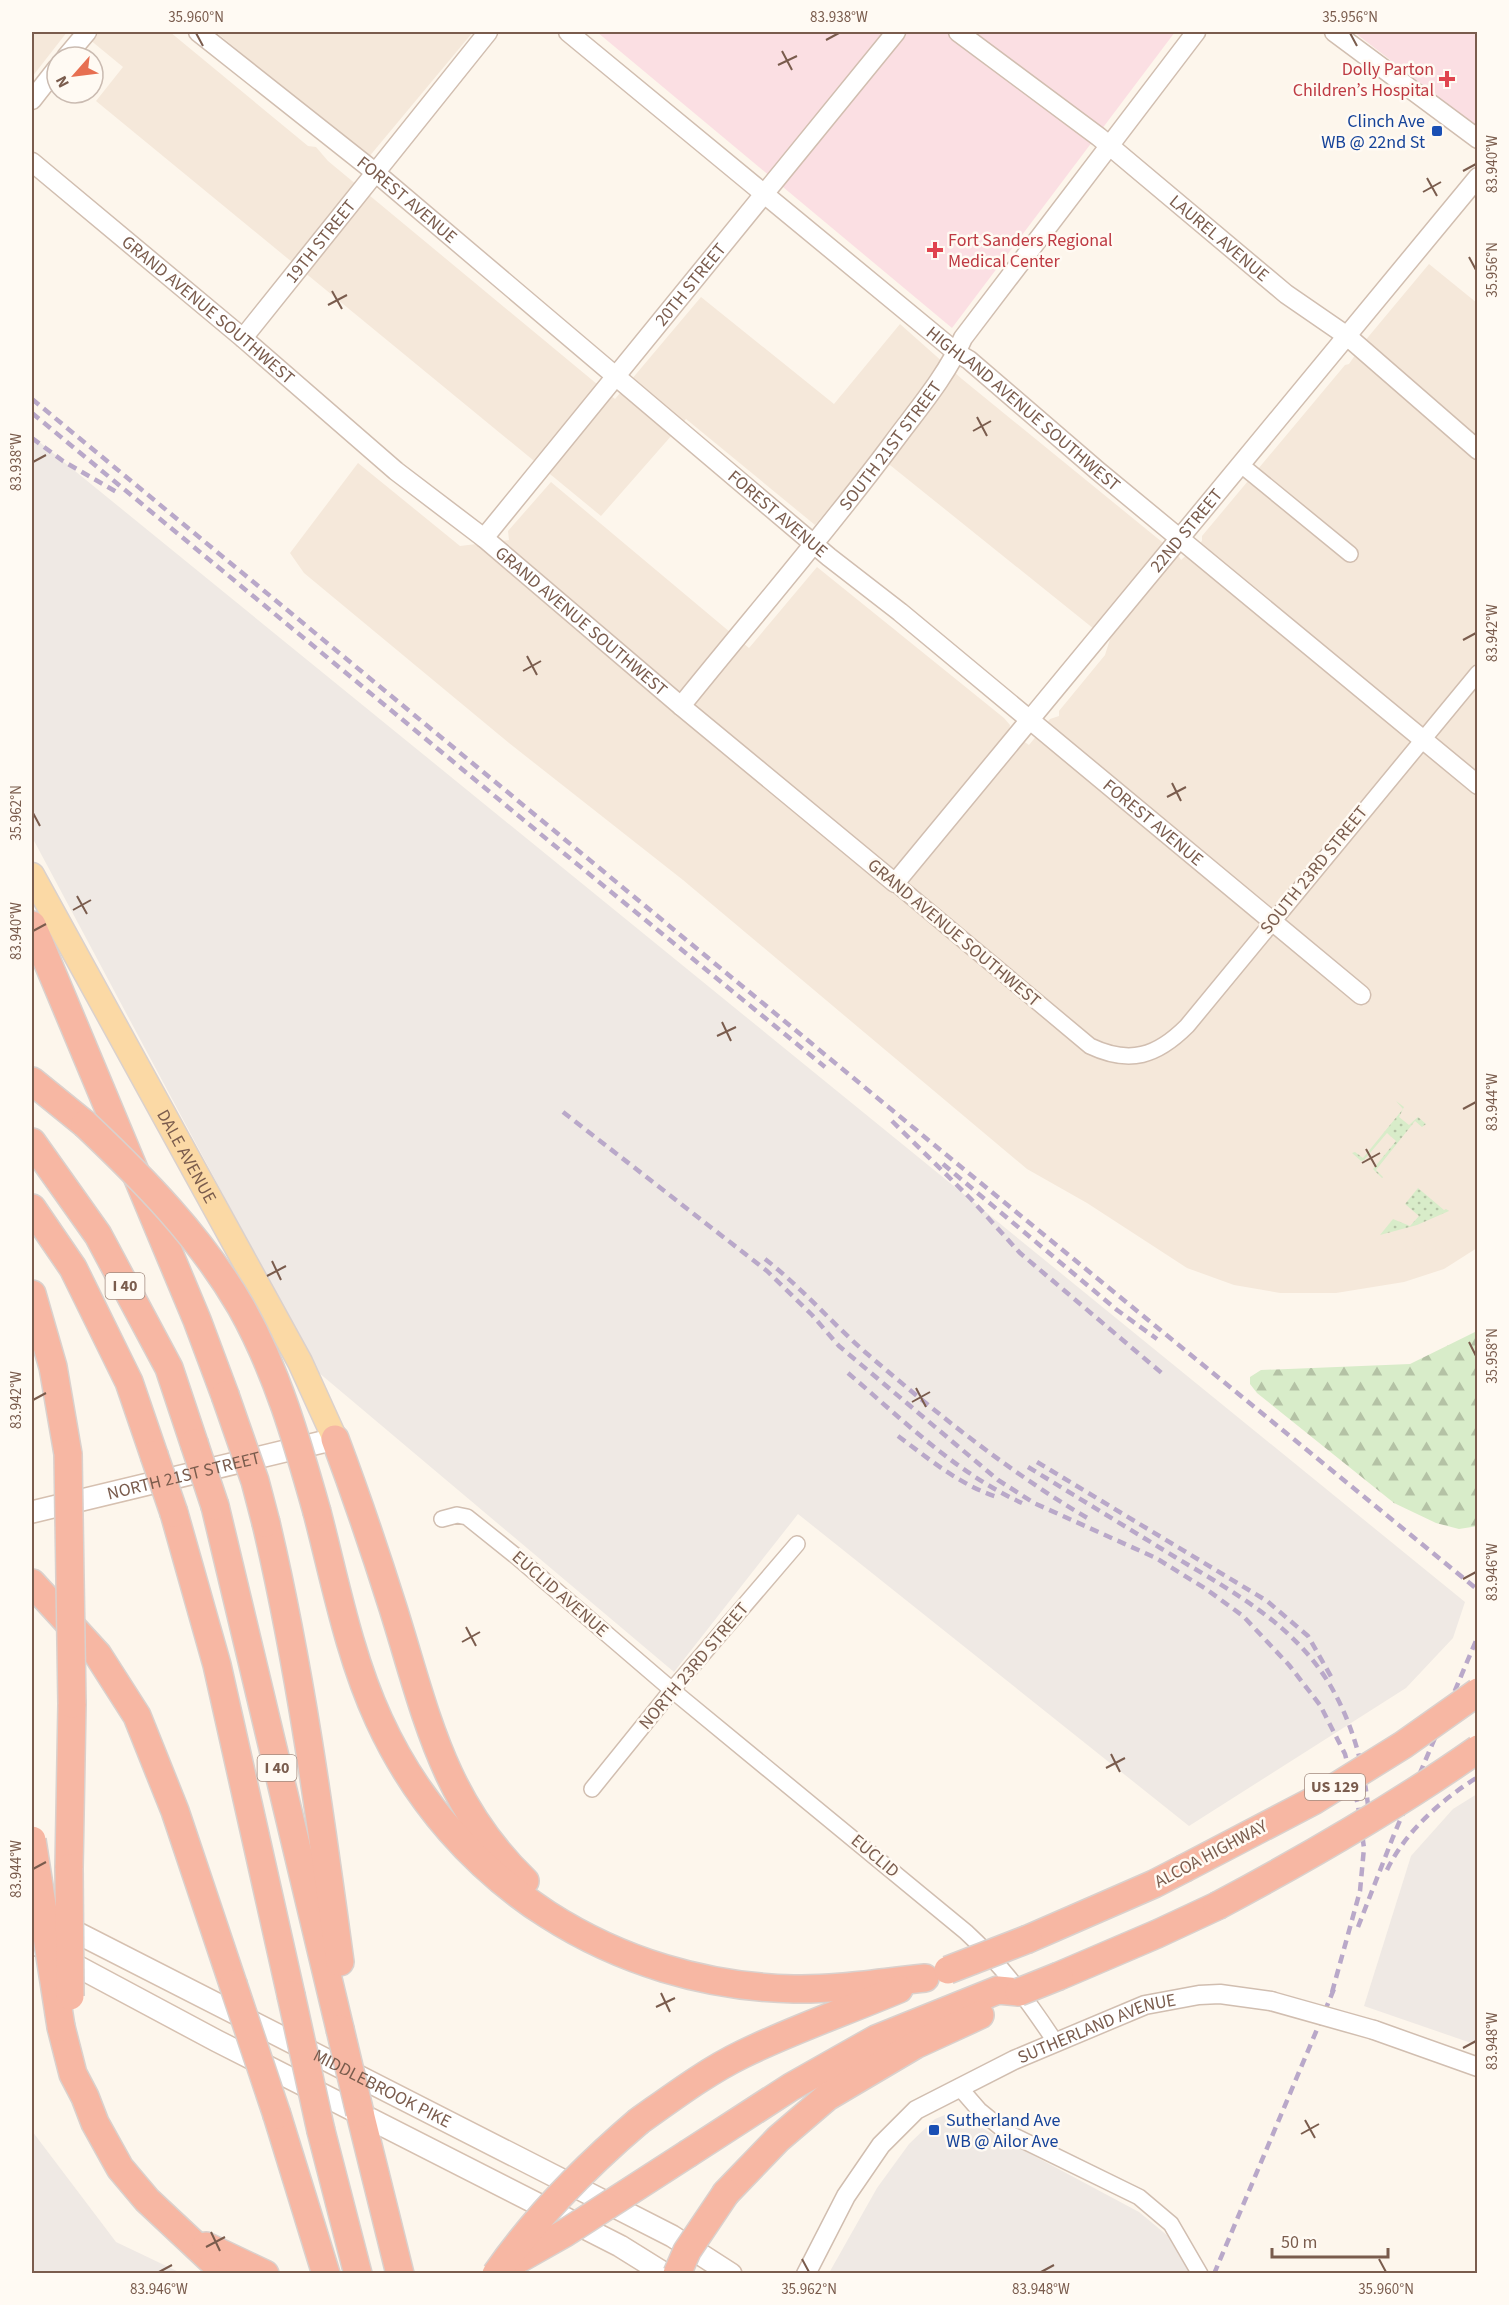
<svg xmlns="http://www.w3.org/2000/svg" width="1509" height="2305" viewBox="0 0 1509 2305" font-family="'Source Sans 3',sans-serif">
	<defs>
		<pattern id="grass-dots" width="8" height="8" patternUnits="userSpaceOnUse" patternTransform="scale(1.5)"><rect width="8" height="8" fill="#d8ecc9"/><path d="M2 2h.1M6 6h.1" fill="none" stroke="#b4c2a5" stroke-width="1.8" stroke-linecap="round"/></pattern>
		<pattern id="forest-firs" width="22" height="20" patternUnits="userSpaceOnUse" patternTransform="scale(1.5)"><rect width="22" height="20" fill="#d8ecc9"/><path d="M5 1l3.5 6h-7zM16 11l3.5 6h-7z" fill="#b4c2a5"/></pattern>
	</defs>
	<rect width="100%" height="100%" fill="#fdf6ec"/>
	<!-- residential -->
	<g fill="#f5e8da">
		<polygon points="32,32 67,32 32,77"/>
		<polygon points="95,32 170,32 308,146 316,147 328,161 615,399 701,297 834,404 900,324 962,379 1178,555 1181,560 1202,541 1202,536 1345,365 1349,364 1364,342 1429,264 1477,303 1477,1248 1444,1269 1404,1282 1336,1293 1280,1293 1234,1285 1187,1268 1087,1203 1027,1169 683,880 509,743 304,573 290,553 358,463 460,546 509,540 508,531 551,482 749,648 817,567 1004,718 1010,725 1009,731 1029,745 1050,719 1059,716 1059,711 1105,655 1111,636 1094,629 875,453 815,525 686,419 601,516 96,101 123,67 89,39"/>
		<polygon points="216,32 473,32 368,158"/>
	</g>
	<!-- industrial -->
	<g fill="#efe9e4">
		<polygon points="32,436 1465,1602 1453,1638 1406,1688 1189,1826 798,1514 674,1672 318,1372 32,837"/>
		<polygon points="1477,1794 1477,2045 1364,2006 1411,1856 1453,1809"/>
		<polygon points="952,2112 1139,2212 1168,2236 1190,2273 829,2273 877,2188 909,2144 935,2119"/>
		<polygon points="32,2131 116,2242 181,2273 32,2273"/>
	</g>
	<!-- medical -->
	<g fill="#fbdfe3">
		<polygon points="597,32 1175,32 952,328"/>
		<polygon points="1354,32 1477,32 1477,127"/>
	</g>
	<!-- grass -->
	<g fill="url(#grass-dots)">
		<polygon points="1396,1101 1404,1107 1399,1117 1409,1125 1418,1117 1426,1124 1422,1127 1415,1121 1376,1170 1383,1177 1382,1178 1373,1169 1396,1141 1387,1133 1364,1160 1361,1161 1352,1153 1355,1152 1363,1158 1403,1109"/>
		<polygon points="1418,1188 1444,1210 1446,1209 1449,1211 1417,1225 1380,1235 1393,1219 1410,1226 1419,1216 1405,1204"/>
	</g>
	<!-- forest -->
	<polygon fill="url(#forest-firs)" points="1477,1331 1478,1526 1459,1529 1436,1523 1394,1503 1257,1393 1250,1384 1250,1377 1261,1370 1410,1364"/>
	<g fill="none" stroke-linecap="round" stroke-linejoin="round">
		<!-- minor casing -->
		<g stroke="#d1beb0" stroke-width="18">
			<g id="minor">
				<polyline points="1240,464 1350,554"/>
				<path d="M895,883l195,163c40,19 67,10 97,-20l291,-353"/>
				<path d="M442,1519l15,-4 10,2 50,40 155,133 294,242c36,33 63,70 90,111"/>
				<polyline points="592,1789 672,1690 797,1544"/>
				<polyline points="959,2087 979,2110 1006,2132 1139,2197 1171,2224 1200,2274"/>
			</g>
		</g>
		<!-- tertiary casing -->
		<g stroke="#d1beb0" stroke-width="21">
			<g id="tertiary">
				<path id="s1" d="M198,32l178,141 453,384 71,55 461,383"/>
				<path id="s2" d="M568,32l389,321 12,7 129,111 380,314"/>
				<path id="s3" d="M958,32l141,105 187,157 61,42 131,114"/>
				<polyline points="1334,32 1478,139"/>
				<polyline points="66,57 87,32"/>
				<polyline points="32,100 57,68"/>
				<path id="s4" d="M32,162l211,176 153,133 88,67 197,168 214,177 583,-706"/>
				<path id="s5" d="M243,338l245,-306"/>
				<path id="s6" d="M484,538l412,-506"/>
				<path id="s7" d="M681,706c70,-87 144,-172 211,-262 25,-34 54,-67 71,-106l233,-306"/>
				<polyline points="1374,2030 1478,2067"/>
				<path id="s8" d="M806,2274l40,-78 35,-51 35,-35 98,-50 131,-55 54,-10 21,-1 51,7"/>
			</g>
		</g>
		<!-- secondary casing -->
		<g stroke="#d6c0b0" stroke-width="24">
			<g id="secondary">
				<path id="s9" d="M32,1512l303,-73"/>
				<path id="s10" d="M58,1923l614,313 59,38"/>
				<polyline points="32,1942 217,2041 620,2246 665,2274"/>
			</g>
		</g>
		<!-- primary casing -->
		<g stroke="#dad1cd" stroke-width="27">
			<g id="primary">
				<path id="s11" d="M32,875l268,487 35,77"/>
			</g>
		</g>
		<!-- motorway casing -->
		<g stroke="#dad1cd" stroke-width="30">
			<g id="motorway">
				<polyline points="32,925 197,1320 225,1395"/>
				<polyline points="32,1081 85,1124"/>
				<polyline points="32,1142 98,1235 169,1368 194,1443"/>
				<polyline points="32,1208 73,1268 129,1382 154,1455"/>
				<polyline points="32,1294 53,1367 68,1454"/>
				<path d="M335,1439c21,56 40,112 58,169 33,105 49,193 132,273"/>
				<polyline points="215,1506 340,2029"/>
				<path d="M317,1512c18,69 32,143 62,208 75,164 236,265 415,269 44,1 88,-7 131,-11"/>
				<polyline points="174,1513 217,1665 291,1995"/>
				<path d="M266,1523c34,144 54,292 74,439"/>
				<polyline points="32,1583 98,1655 137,1716 175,1811 233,1984"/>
				<polyline points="69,1868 72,1704"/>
				<polyline points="1028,1939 1154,1884 1183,1869"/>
				<polyline points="1059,1976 1157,1934 1217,1906"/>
				<polyline points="61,2027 73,2074 85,2097 95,2123 120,2168 147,2200 226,2274"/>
				<polyline points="360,2113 400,2274"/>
				<polyline points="277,2115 326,2274"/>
				<path d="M639,2121c34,-24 67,-49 104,-67 51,-25 104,-43 156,-65"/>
				<polyline points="321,2131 358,2274"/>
				<polyline points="689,2153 791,2087 876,2039 998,1990 1019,1992"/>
				<polyline points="726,2193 778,2139 827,2097 915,2045 980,2015"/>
				<polyline points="206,2246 265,2274"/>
			</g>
		</g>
		<!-- minor -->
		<use href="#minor" stroke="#fff" stroke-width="15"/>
		<!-- tertiary -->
		<use href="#tertiary" stroke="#fff" stroke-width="18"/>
		<!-- secondary -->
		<use href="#secondary" stroke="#fff" stroke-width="21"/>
		<!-- primary -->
		<use href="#primary" stroke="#fbd9a5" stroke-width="24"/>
		<!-- motorway -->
		<use href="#motorway" stroke="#f7b7a3" stroke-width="27"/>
		<!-- rail -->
		<g stroke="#b9a8c9" stroke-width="4.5" stroke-dasharray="9 6" stroke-linecap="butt">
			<polyline points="32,399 938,1148 1478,1590"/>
			<polyline points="32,413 549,841 825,1067"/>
			<polyline points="32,438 63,461 120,494"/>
			<polyline points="563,1112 767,1271 812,1315 839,1346 998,1480 1034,1503 1156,1558 1206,1589 1243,1616 1289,1665 1320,1705 1345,1754 1358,1805 1364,1848 1360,1891 1331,1996"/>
			<polyline points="892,1121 971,1199 1020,1253 1164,1375"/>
			<polyline points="943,1164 1117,1310 1157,1339"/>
			<path d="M765,1259c36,28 66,63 100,93 71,61 144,120 224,167"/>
			<path d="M848,1373c55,47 108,100 174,130"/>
			<path d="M898,1436c31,23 62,49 99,61"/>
			<polyline points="1037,1462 1267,1601 1308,1636 1333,1680"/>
			<path d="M1028,1467c49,30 98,60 147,90 45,27 94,54 129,93 45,49 63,117 66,181"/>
			<path d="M1387,1870c18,-38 55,-71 91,-93"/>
			<polyline points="1358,1927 1393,1837 1478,1636"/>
			<polyline points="1214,2274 1334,1989"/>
		</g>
		<!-- tertiary-bridge casing -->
		<g stroke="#d1beb0" stroke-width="21" stroke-linecap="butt">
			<polyline id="tertiary-bridge" points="1271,2001 1374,2030"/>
		</g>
		<!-- motorway-bridge casing -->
		<g stroke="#dad1cd" stroke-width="30" stroke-linecap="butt">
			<g id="motorway-bridge">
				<path d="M85,1124c58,55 115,112 156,183 36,64 56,134 76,205"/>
				<polyline points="225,1395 255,1481 266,1523"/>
				<polyline points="194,1443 215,1506"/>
				<polyline points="68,1454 72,1704"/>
				<polyline points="154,1455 174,1513"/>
				<polyline points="32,1840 61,2027"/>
				<polyline points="69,1868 70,1996"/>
				<polyline points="1183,1869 1313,1801 1403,1745 1478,1692"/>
				<path d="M1217,1906c90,-48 177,-98 261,-157"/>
				<polyline points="948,1970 1028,1939"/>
				<polyline points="233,1984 277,2115"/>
				<polyline points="1019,1992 1059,1976"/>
				<polyline points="291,1995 321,2131"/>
				<polyline points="340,2029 360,2113"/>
				<polyline points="519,2259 565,2233 689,2153"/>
				<path d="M496,2274c41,-59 89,-107 143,-153"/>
				<polyline points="677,2274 687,2251 726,2193"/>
			</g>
		</g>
		<!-- tertiary-bridge -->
		<use href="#tertiary-bridge" stroke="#fff" stroke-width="18"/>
		<!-- motorway-bridge -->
		<use href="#motorway-bridge" stroke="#f7b7a3" stroke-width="27"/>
	</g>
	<!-- ticks -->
	<path fill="none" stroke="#7a5c4d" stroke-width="2" d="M196,33l7,13M1350,33l7,13M826,40l13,-7M782,51l10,19M778,65l19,-9M1463,171l13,-7M1427,178l10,18M1423,192l18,-10M1469,257l7,13M332,291l10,18M328,305l19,-10M977,417l10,19M973,431l18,-10M33,462l13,-7M1463,640l13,-7M527,656l10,19M523,671l18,-10M1172,783l9,18M1167,797l19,-10M33,813l7,13M77,896l10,18M73,910l18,-10M33,931l13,-7M722,1022l9,19M717,1036l19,-9M1463,1109l13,-7M1366,1149l10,18M1362,1163l18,-10M272,1261l9,19M267,1276l19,-10M1469,1342l7,14M916,1388l10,19M33,1400l13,-7M912,1402l18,-10M1463,1579l13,-7M466,1627l10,19M462,1642l18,-10M1111,1754l9,18M1106,1768l19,-10M33,1869l13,-7M661,1993l9,19M656,2007l19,-9M1463,2048l13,-7M1305,2120l10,18M1301,2134l18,-10M211,2232l9,19M206,2247l19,-10M802,2259l7,13M1379,2259l7,13M159,2272l13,-7M1041,2272l13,-7"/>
	<!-- markers -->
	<g fill="#e0444e" stroke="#fffaf3" stroke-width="2">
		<path d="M1444 70h6v6h6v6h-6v6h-6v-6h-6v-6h6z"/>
		<path d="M932 241h6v6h6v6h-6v6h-6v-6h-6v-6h6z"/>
	</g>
	<g fill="#1a4fb4" stroke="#fffaf3" stroke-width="2">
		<rect x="1431" y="125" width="12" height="12" rx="3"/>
		<rect x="928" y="2124" width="12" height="12" rx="3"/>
	</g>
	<g text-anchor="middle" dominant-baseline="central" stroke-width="5" stroke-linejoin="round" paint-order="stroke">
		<!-- shield labels -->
		<g fill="#fffaf3" stroke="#a28b7f" stroke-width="1.5">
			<rect x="105.5" y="1273" width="39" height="26" rx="4.5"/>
			<rect x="257.5" y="1755" width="39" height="26" rx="4.5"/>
			<rect x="1305" y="1774" width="60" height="26" rx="4.5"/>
		</g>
		<g font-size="16" font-weight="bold" fill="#7a5c4d">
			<text x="125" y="1286">I 40</text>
			<text x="277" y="1768">I 40</text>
			<text x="1335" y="1787">US 129</text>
		</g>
		<!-- health labels -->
		<g font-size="18" fill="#be3a42" stroke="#fffaf3" text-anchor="end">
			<text x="1434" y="69">Dolly Parton<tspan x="1434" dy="21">Children’s Hospital</tspan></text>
			<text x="948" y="240" text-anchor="start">Fort Sanders Regional<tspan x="948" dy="21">Medical Center</tspan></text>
		</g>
		<!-- transit labels -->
		<g font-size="18" fill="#164399" stroke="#fffaf3" text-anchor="end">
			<text x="1425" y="121">Clinch Ave<tspan x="1425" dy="21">WB @ 22nd St</tspan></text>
			<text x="946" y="2120" text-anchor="start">Sutherland Ave<tspan x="946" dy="21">WB @ Ailor Ave</tspan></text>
		</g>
		<!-- street labels -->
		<g font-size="18" fill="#7a5c4d" stroke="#fffaf3">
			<text stroke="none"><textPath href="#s1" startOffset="268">FOREST AVENUE</textPath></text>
			<text stroke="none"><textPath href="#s3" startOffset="333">LAUREL AVENUE</textPath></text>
			<text stroke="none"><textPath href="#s5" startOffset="124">19TH STREET</textPath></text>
			<text stroke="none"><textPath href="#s6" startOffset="327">20TH STREET</textPath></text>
			<text stroke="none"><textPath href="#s4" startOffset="230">GRAND AVENUE SOUTHWEST</textPath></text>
			<text stroke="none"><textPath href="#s2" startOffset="591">HIGHLAND AVENUE SOUTHWEST</textPath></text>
			<text stroke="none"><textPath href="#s7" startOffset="334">SOUTH 21ST STREET</textPath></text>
			<text stroke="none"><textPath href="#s1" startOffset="754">FOREST AVENUE</textPath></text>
			<text stroke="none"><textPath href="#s4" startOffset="1582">22ND STREET</textPath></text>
			<text stroke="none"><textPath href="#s4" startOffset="716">GRAND AVENUE SOUTHWEST</textPath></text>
			<text stroke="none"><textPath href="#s1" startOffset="1240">FOREST AVENUE</textPath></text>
			<text transform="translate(1314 870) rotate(-51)">SOUTH 23RD STREET</text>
			<text transform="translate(954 933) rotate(40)">GRAND AVENUE SOUTHWEST</text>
			<text stroke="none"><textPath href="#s11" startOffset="321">DALE AVENUE</textPath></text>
			<text stroke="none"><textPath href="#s9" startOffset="156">NORTH 21ST STREET</textPath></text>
			<text transform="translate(560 1594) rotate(41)">EUCLID AVENUE</text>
			<text transform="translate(694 1666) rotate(-50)">NORTH 23RD STREET</text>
			<text transform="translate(1211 1854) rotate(-28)">ALCOA HIGHWAY</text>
			<text transform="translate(875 1856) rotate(40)">EUCLID</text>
			<text stroke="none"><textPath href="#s8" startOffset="398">SUTHERLAND AVENUE</textPath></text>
			<text stroke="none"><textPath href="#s10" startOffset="364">MIDDLEBROOK PIKE</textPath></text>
		</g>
	</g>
	<!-- border -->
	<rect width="1509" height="2305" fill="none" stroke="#fffaf3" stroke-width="66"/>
	<!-- north arrow -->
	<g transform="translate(75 75) rotate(242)"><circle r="28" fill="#fffaf3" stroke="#cabbb1" stroke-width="1.5"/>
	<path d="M0-4.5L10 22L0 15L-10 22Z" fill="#e76f51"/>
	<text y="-9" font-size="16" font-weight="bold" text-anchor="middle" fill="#7a5c4d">N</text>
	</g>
	<!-- scale -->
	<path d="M1272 2248v9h116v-9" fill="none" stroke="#7a5c4d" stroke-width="3"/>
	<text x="1281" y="2248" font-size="18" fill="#7a5c4d" stroke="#fffaf3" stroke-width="4.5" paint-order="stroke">50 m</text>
	<rect x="33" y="33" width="1443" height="2239" fill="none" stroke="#7a5c4d" stroke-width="2"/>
	<g font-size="15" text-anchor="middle" fill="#7a5c4d">
		<text x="196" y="22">35.960°N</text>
		<text x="839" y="22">83.938°W</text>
		<text x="1350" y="22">35.956°N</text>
		<text transform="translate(1492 164) rotate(-90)" y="5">83.940°W</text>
		<text transform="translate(1492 270) rotate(-90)" y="5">35.956°N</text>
		<text transform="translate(16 462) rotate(-90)" y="5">83.938°W</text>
		<text transform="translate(1492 633) rotate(-90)" y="5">83.942°W</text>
		<text transform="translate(16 813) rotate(-90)" y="5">35.962°N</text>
		<text transform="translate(16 931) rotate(-90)" y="5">83.940°W</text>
		<text transform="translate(1492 1102) rotate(-90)" y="5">83.944°W</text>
		<text transform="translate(1492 1356) rotate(-90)" y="5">35.958°N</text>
		<text transform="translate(16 1400) rotate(-90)" y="5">83.942°W</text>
		<text transform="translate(1492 1572) rotate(-90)" y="5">83.946°W</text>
		<text transform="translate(16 1869) rotate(-90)" y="5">83.944°W</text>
		<text transform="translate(1492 2041) rotate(-90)" y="5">83.948°W</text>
		<text x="159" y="2294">83.946°W</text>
		<text x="809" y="2294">35.962°N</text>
		<text x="1041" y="2294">83.948°W</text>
		<text x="1386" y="2294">35.960°N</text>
	</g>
</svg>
